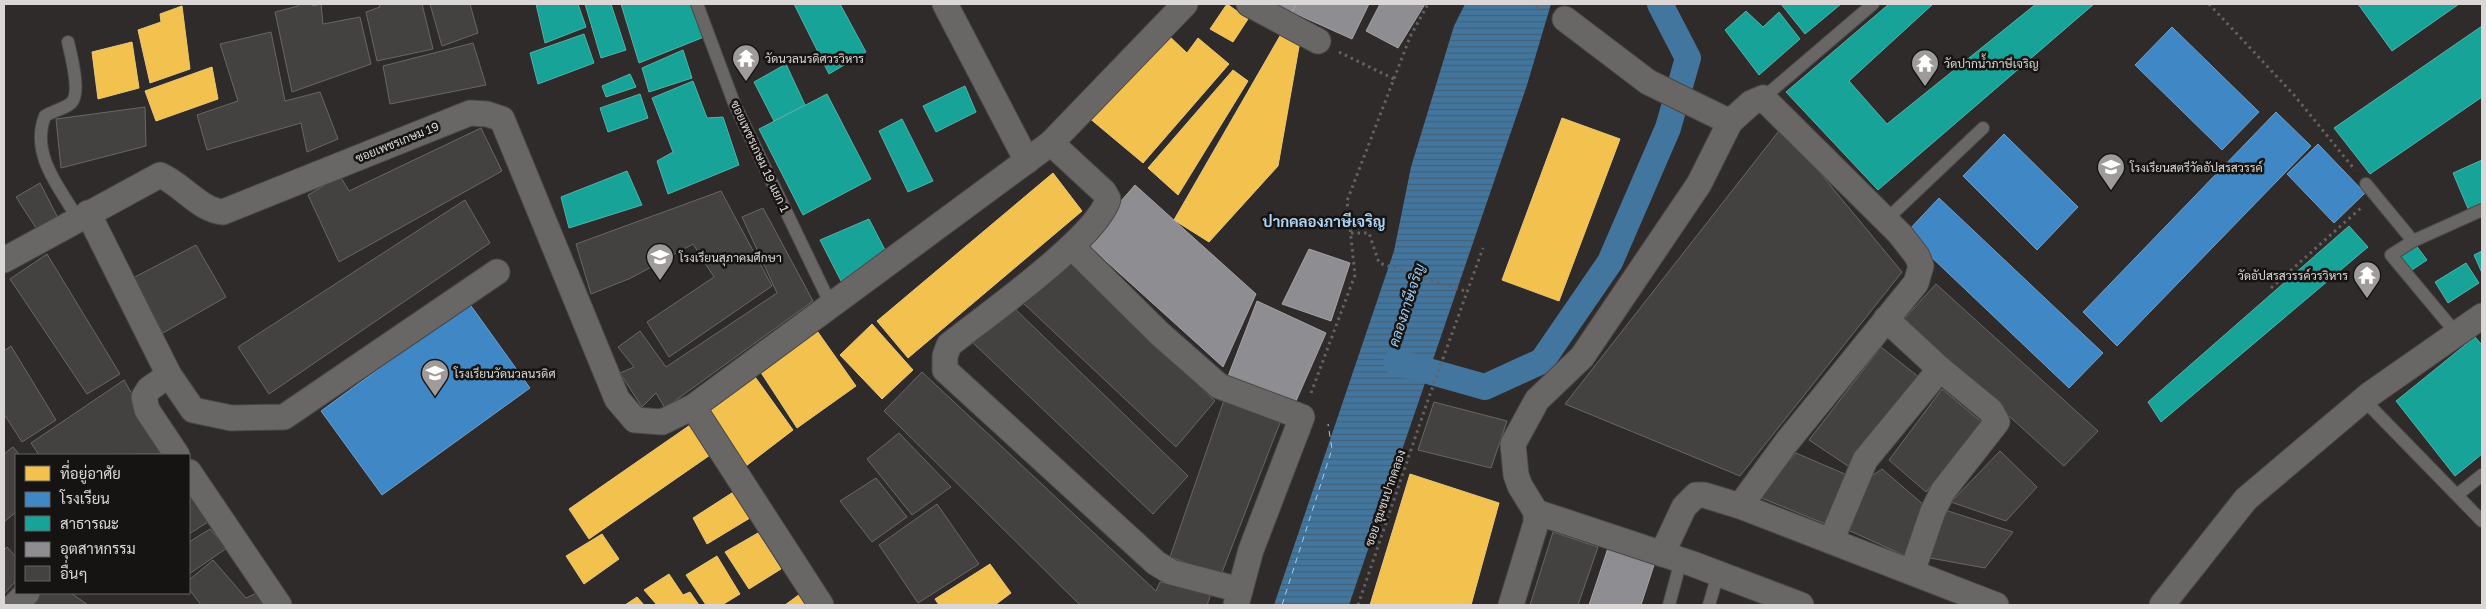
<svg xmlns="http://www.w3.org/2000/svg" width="2486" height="609" viewBox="0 0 2486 609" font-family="'Golos Text',Sarabun,sans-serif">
	<defs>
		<pattern id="water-rules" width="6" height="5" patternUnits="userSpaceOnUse" patternTransform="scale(1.25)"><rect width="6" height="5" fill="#43769e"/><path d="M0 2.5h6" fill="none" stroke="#436078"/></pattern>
	</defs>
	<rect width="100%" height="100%" fill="#302b2b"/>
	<!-- water -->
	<polygon fill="url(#water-rules)" points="1465,4 1551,4 1527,85 1349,605 1274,605 1394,251 1411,167 1454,26"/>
	<!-- homes -->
	<g fill="#f2c14e" stroke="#ebc877">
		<polygon points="1227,4 1248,19 1233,42 1210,29"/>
		<polygon points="182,6 190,69 150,83 138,30 161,22 160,14"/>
		<polygon points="1284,29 1300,41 1278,166 1209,242 1174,220"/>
		<polygon points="1166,33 1187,53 1198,38 1229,64 1143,163 1088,117"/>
		<polygon points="132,42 139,88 98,99 92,52"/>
		<polygon points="212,67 218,99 156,121 145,91"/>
		<polygon points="1233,70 1248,81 1178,195 1148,168"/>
		<polygon points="1562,118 1620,139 1559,301 1502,280"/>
		<polygon points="1053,173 1082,211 908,358 877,321"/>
		<polygon points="872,324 913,370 882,399 840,355"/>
		<polygon points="815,328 856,386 797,428 760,371"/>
		<polygon points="753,374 793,430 746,466 709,409"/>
		<polygon points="693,423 713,453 589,539 569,509"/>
		<polygon points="1410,474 1499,503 1471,605 1370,605"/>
		<polygon points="735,491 750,518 707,544 693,518"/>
		<polygon points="758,533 781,569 749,589 725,552"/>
		<polygon points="602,534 619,559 584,584 566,556"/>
		<polygon points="717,556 740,594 722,605 706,605 686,575"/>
		<polygon points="990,564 1011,593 995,605 939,605 935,599"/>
		<polygon points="669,574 683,595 690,592 699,605 657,605 644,590"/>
		<polygon points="800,594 810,605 785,605"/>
		<polygon points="637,597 644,605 625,605"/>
	</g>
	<!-- schools -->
	<g fill="#3f88c5" stroke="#6ea0ca">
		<polygon points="2172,27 2259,112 2222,150 2135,65"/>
		<polygon points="2276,112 2311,146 2117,346 2083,312"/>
		<polygon points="2004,134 2078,207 2037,250 1963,176"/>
		<polygon points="2318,144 2365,193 2334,223 2287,174"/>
		<polygon points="1939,198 2103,353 2069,388 1906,233"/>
		<polygon points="469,303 530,388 382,495 321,411"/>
	</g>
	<!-- public -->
	<g fill="#17a398" stroke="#52b3ab">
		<polygon points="536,4 578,4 586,27 545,43"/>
		<polygon points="585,4 611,4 626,50 601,58"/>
		<polygon points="621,4 692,4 704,37 639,63"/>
		<polygon points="794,4 840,4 866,52 829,74"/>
		<polygon points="1781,4 1841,4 1805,34"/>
		<polygon points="1889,4 1933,4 1849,81 1887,124 2036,4 2094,4 1878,190 1786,92"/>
		<polygon points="2358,4 2459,4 2392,51"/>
		<polygon points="1746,11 1763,27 1779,12 1800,39 1759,75 1725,30"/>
		<polygon points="2482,26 2482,97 2370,174 2334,128"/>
		<polygon points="584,34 594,63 538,84 530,53"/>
		<polygon points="683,50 692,78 649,92 642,68"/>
		<polygon points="786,64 805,105 774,121 754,82"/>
		<polygon points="630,74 636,87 606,97 602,86"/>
		<polygon points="693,81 707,118 723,117 739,165 668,194 657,161 673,152 652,98"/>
		<polygon points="965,86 976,112 936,132 923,106"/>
		<polygon points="640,94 648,118 608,132 600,108"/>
		<polygon points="827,94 871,179 803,215 759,129"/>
		<polygon points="902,119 933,181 908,192 879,131"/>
		<polygon points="2482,160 2482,205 2469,211 2453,173"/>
		<polygon points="627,171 642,205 569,228 561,197"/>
		<polygon points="869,219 885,250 841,281 820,240"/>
		<polygon points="2349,226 2368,247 2161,422 2148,402"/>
		<polygon points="2415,244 2427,260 2412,270 2400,255"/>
		<polygon points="2482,251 2482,273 2474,255"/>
		<polygon points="2466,263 2479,283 2448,303 2435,282"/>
		<polygon points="2475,337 2482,345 2482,454 2455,476 2396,401"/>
	</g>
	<!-- industry -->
	<g fill="#8d8d92" stroke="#a5a3a7">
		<polygon points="1275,4 1296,4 1292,12"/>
		<polygon points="1296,4 1369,4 1352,39 1292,12"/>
		<polygon points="1380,4 1425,4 1398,48 1366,31"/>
		<polygon points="1135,185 1256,294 1223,367 1085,242"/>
		<polygon points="1309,249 1350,263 1331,321 1282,304"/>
		<polygon points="1257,301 1326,333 1296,401 1227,379"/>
		<polygon points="1608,548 1655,562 1641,605 1589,605"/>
	</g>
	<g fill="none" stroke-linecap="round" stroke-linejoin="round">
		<!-- canal -->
		<polyline stroke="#43769e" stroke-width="26" points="1396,362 1485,387 1542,361 1610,262 1668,128 1688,58 1660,4"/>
		<!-- ferry -->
		<polyline stroke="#a0cdf3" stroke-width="1" stroke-dasharray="6 5" stroke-linecap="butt" points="1282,605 1332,449 1328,424"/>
	</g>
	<!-- building -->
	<g fill="#444141" stroke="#6a6666">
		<polygon points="298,4 312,4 313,6 321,4 323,24 360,17 371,64 292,92 275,12 298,6"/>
		<polygon points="379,4 422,4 433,49 377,61 366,12 380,7"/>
		<polygon points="430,4 470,4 478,33 442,46"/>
		<polygon points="271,32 285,101 320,92 338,139 307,152 301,123 207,150 197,115 238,101 220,44"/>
		<polygon points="473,43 486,85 390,104 383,66"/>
		<polygon points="145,107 146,146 61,168 56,119"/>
		<polygon points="1782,127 1902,272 1740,476 1565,404"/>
		<polygon points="481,128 502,171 339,262 308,195 340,176 349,191"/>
		<polygon points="40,183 57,216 38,231 16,197"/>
		<polygon points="721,191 772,286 669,357 647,322 714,277 693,244 631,278 591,294 576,244"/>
		<polygon points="465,200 490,243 269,394 238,347"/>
		<polygon points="763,208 813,301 665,408 656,393 642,407 620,373 634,367 618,347 640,331 666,367 777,293 742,217"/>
		<polygon points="196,245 226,297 163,333 133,278"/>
		<polygon points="47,254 120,374 87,394 10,279"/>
		<polygon points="1070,260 1215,401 1176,447 1021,301"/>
		<polygon points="1936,284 2098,431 2064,466 1903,320"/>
		<polygon points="1013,307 1188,476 1153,514 971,341"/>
		<polygon points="11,346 56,420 22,442 4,414 4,351"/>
		<polygon points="1881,347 1920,378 1848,466 1809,440"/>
		<polygon points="922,372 1156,591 1160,582 1211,594 1207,605 1080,605 884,411"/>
		<polygon points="124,380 166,454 39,455 31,443"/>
		<polygon points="1942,389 1984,424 1926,492 1889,460"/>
		<polygon points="1224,400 1281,420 1221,575 1170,557"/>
		<polygon points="1434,402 1507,421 1491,468 1418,450"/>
		<polygon points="899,433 951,487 912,515 867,459"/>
		<polygon points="13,447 20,455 16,455 16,512 4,522 4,454"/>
		<polygon points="2000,451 2037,487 2006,521 1951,502"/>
		<polygon points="1796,453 1847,475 1828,525 1759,497"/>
		<polygon points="1882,469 1924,505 1908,557 1848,530 1866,480"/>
		<polygon points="876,478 907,517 872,542 840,501"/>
		<polygon points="189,493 208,522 189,534"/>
		<polygon points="937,504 979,564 918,603 879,545"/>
		<polygon points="1945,510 2013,532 1985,568 1930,558"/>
		<polygon points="210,529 227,548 189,574 189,542"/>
		<polygon points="1553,532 1598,547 1578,605 1530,605"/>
		<polygon points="7,547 16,557 16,581 4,594 4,550"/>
		<polygon points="213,560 246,598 259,592 266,605 201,605 189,589 189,580"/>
		<polygon points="41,593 71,593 88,605 29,605"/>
	</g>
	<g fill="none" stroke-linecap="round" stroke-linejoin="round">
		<!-- service casing -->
		<g stroke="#4b4747" stroke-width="14">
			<g id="service">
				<polyline points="697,4 734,103 831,305"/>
				<path d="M68,42c3,13 14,54 2,62 -7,5 -17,7 -25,12 -15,38 14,71 33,103"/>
				<polyline points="1763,98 1873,4"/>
				<polyline points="2366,184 2413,241"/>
				<polyline points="1886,220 1983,128"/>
				<polyline points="2456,333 2391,255 2413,241 2482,210"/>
				<polyline points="2364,400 2482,521"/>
				<polyline points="2457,495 2482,475"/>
				<polyline points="1669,605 1681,560"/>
				<polyline points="1709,605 1718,574"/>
			</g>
		</g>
		<!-- minor casing -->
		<g stroke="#4b4747" stroke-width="27">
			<g id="minor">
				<polyline points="945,4 1027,161"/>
				<polyline points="1249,4 1318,41"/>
				<polyline points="1565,19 1648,82 1730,122 1699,184 1582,357 1537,400 1513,444 1516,475 1520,486 1536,512 1693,564 1801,605"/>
				<polyline points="1730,122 1751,103 1763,98 1900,234 1917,256 1921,266 1916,283 1786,443 1740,506"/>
				<path d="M1051,143l53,49 4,7c-10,38 -124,118 -159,146l-4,11v14l211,193 15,9 69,18"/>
				<polyline points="88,213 169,375 193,410 231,418 284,417 497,272"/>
				<polyline points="1072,247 1160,334 1219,386 1302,417 1251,550 1236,605"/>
				<path d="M4,260l156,-85c22,9 39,35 63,37l247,-99 17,1 15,5 115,280 18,21 27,2 31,-15 358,-264 134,-139"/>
				<polyline points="1886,319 1940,369 1991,411 1997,422 1943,491 1933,511 1912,572"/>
				<polyline points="169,375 149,389 144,397 147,410 177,455"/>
				<polyline points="693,407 821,605"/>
				<polyline points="189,472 279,605"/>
				<polyline points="1831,541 1865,460 1940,369"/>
				<polyline points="1662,554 1684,507 1696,495 1704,495 1740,506 1996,605"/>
				<polyline points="15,605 27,593"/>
				<polyline points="1511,605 1536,523 1536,512"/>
				<polyline points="2162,605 2246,499 2369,395 2482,316"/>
			</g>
		</g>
		<!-- path -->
		<g stroke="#666262" stroke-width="3" stroke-dasharray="2.5 4" stroke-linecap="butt">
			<polyline points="1530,4 1544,10"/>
			<polyline points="2209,4 2294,95 2355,170"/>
			<polyline points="1339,52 1394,79"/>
			<polyline points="1351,233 1369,233 1379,263 1468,292"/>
			<polyline points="2271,288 2362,207"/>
			<polyline points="1311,393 1355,275 1347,201 1410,37 1428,4"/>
			<polyline points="1358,605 1429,397 1483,248"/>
		</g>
		<!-- service -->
		<use href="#service" stroke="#696666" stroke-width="12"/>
		<!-- minor -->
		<use href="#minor" stroke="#696666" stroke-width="25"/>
	</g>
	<!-- icons -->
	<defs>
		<g id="temple-pin" transform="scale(1.4375)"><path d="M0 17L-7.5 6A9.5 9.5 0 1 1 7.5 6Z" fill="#a09b9b" stroke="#161413"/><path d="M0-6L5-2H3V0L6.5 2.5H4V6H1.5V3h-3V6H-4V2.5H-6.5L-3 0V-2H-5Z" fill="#fff"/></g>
		<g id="school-pin" transform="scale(1.4375)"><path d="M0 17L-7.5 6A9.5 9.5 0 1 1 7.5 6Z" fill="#a09b9b" stroke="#161413"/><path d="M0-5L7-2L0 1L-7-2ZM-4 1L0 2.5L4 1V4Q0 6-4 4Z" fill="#fff"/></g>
	</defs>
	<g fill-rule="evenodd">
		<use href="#temple-pin" x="746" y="58"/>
		<use href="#temple-pin" x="1925" y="63"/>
		<use href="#school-pin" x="2111" y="167"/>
		<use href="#school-pin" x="660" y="257"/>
		<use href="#temple-pin" x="2367" y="275"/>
		<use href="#school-pin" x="435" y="373"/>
	</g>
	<g text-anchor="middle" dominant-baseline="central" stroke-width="5" stroke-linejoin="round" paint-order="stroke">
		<!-- poi labels -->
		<g font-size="12" fill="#dcd7d7" stroke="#161413" text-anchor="start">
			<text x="765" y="58">วัดนวลนรดิศวรวิหาร</text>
			<text x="1944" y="63">วัดปากน้ำภาษีเจริญ</text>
			<text x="2130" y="167">โรงเรียนสตรีวัดอัปสรสวรรค์</text>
			<text x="679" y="257">โรงเรียนสุภาคมศึกษา</text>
			<text x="2348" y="275" text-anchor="end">วัดอัปสรสวรรค์วรวิหาร</text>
			<text x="454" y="373">โรงเรียนวัดนวลนรดิศ</text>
		</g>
		<!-- street labels -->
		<g font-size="12" fill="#dcd7d7" stroke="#161413">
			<text transform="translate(397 142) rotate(-22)">ซอยเพชรเกษม 19</text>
			<text transform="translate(760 156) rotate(65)">ซอยเพชรเกษม 19 แยก 1</text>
			<text transform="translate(1385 498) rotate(-71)">ซอย ชุมชนปากคลอง</text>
		</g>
		<!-- water labels -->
		<g font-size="14" font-style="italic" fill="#a0cdf3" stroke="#161413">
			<text transform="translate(1406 305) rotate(-72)">คลองภาษีเจริญ</text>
		</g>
		<!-- quarter labels -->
		<g font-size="15" font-weight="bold" fill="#aed4f4" stroke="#161413">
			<text x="1324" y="221">ปากคลองภาษีเจริญ</text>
		</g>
	</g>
	<!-- border -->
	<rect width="2486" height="609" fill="none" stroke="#dcd7d7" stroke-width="10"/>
	<!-- legend -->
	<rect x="15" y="454" width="175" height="140" fill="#161413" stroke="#656261"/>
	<rect x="25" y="466" width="25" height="15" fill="#f2c14e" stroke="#656261"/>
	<text x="60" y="479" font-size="15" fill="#dcd7d7">ที่อยู่อาศัย</text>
	<rect x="25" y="492" width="25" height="15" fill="#3f88c5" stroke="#656261"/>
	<text x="60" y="504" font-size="15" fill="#dcd7d7">โรงเรียน</text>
	<rect x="25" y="516" width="25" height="15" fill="#17a398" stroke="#656261"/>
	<text x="60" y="529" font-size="15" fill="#dcd7d7">สาธารณะ</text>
	<rect x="25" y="542" width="25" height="15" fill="#8d8d92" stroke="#656261"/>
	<text x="60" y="554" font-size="15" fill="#dcd7d7">อุตสาหกรรม</text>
	<rect x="25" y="566" width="25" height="15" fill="#444141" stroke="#656261"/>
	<text x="60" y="579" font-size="15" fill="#dcd7d7">อื่นๆ</text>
</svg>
